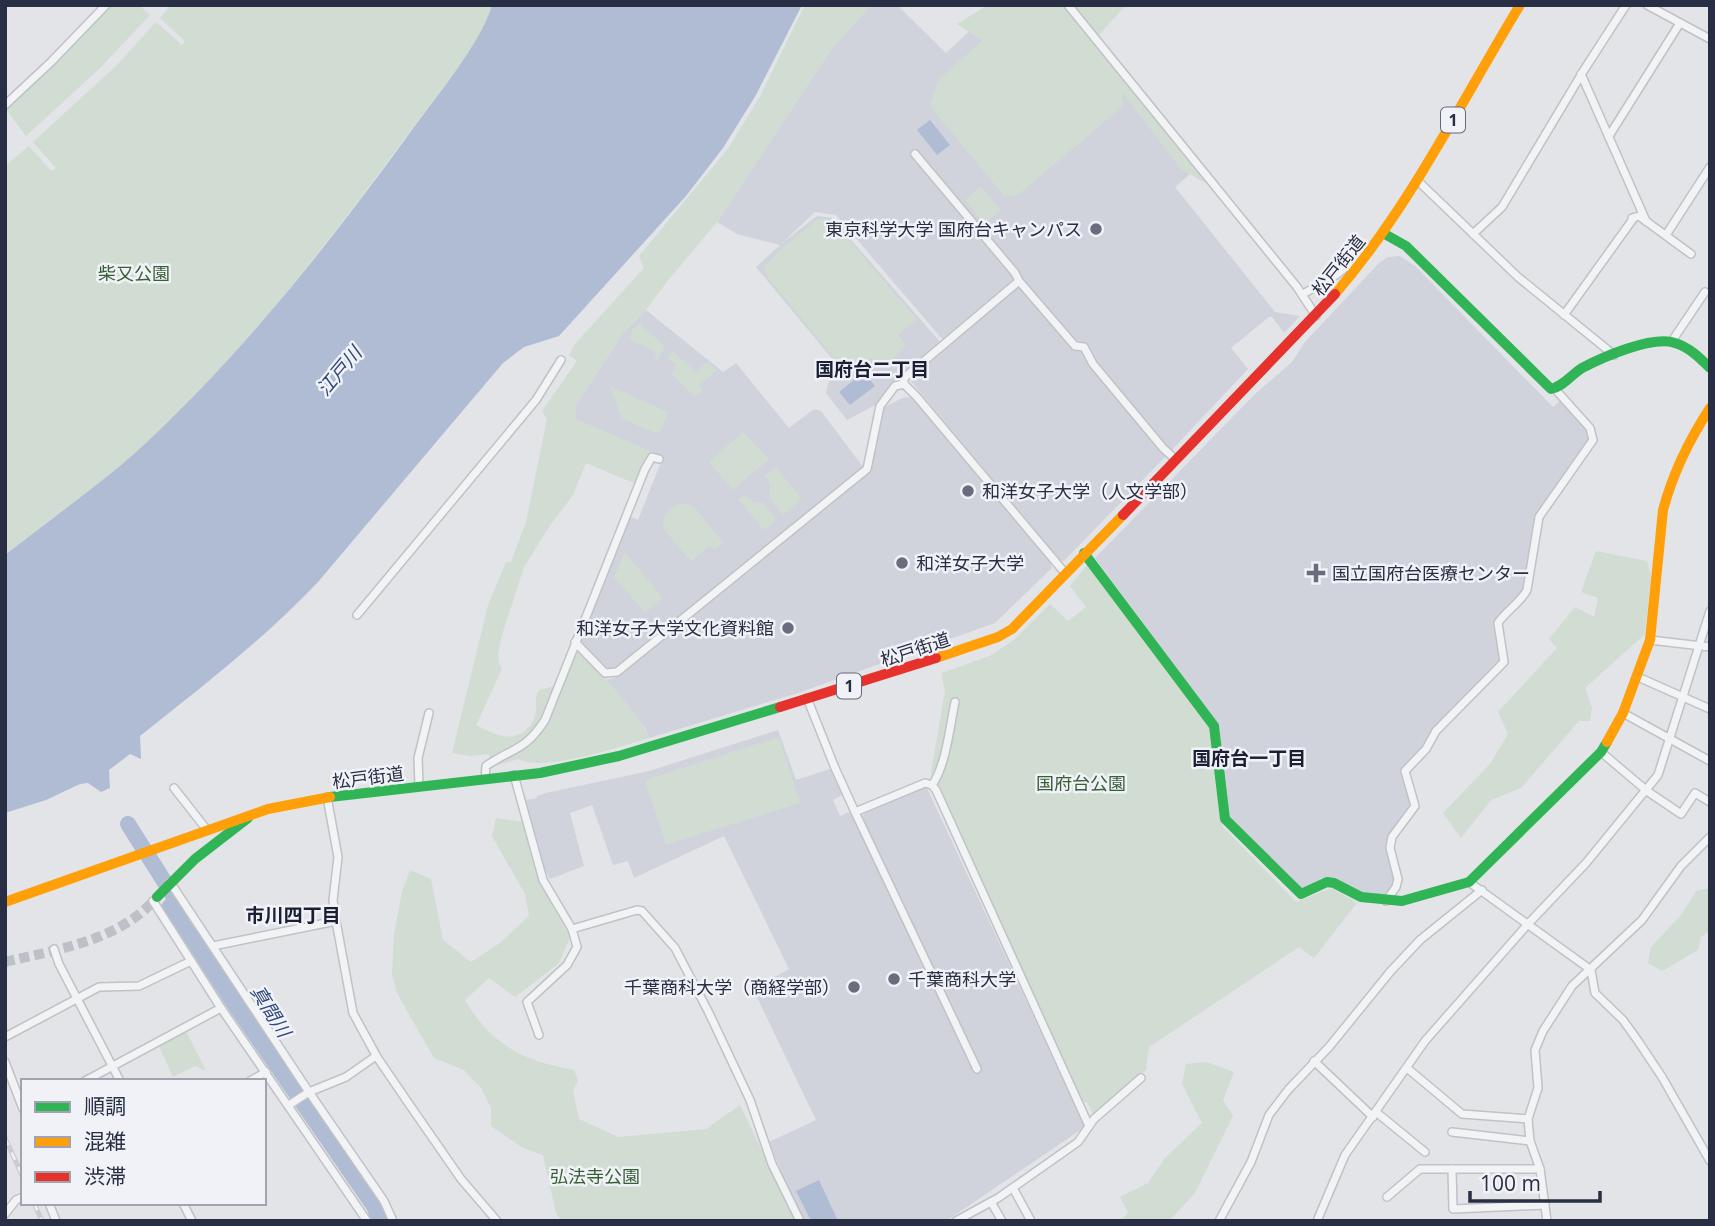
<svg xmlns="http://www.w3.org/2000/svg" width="1715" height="1226" viewBox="0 0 1715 1226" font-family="'Open Sans','Noto Sans JP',sans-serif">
	<rect width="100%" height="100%" fill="#e2e4e8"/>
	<!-- built -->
	<g fill="#d0d3db">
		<polygon points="871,5 897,5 946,53 997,5 1059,5 1197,168 1175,187 1275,312 1300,316 1284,333 1272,317 1269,317 1231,348 1248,369 1171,451 1095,362 1091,350 1086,343 1072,339 918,152 912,158 1014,277 1012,282 943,340 836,215 815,212 781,244 817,216 832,218 941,343 893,382 884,393 879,403 847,420 826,393 834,361 756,267 780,245 737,234 717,222 832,48"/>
		<polygon points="1400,256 1415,266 1553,407 1560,401 1586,427 1589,435 1588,442 1536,516 1524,588 1520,595 1506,606 1495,624 1502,661 1401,772 1410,799 1408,810 1386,841 1393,877 1393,883 1386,895 1363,895 1336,881 1322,878 1299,891 1226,817 1218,724 1095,558 1254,395 1292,362 1305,342 1379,263 1388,257"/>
		<polygon points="1019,284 1074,350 1082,352 1167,455 1064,561 1060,560 909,379"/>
		<polygon points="646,310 723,372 736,363 789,428 814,409 821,411 863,467 615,670 605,668 579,640 628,516 638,520 663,457 575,419 576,405 623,333"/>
		<polygon points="914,397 1049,559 1052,568 995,623 798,693 649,738 645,728 606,680 617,677 869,471 883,408 902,398"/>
		<polygon points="778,730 796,780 830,769 842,795 833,800 840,816 850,812 857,825 863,822 862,817 866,812 926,786 1085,1127 946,1221 803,1221 798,1212 769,1142 816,1120 753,989 789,969 724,836 634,878 628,861 613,865 592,805 570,813 584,866 550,879 543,866 526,800 537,798 537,796 546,793 649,771"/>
	</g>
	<!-- green -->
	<g fill="#d1dcd3">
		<polygon points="110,5 139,5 150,15 100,68 26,136 5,108 42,75"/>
		<path d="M171,5h321c-10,37 -60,97 -84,129 -83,113 -168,224 -273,319 -41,36 -87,68 -130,102v-389l24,-20 22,25 5,-3 -23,-26 84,-77 39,-43 26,23 3,-4 -25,-23z"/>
		<path d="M805,5h66l-39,43 -115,174 -48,57 -23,31 -23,23 -47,72 -1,14 77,33 -16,32 -50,-21 -13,32 -22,29 -27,43 -23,71 -3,16 1,9 3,6 -26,56c17,8 34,19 51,4 3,-2 7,-9 8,-13 3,-10 -2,-16 4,-26l25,-6 12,-32 5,1c22,24 55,55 68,85 -26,8 -108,35 -130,21l-29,8 -1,-13 -19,2 -18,-3 36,-148 18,-43h5l15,-40 21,-103 -5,-8 35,-50 -8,-6 5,-10 70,-77 -5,-12 88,-106 32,-52z"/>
		<polygon points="988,5 1126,5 1099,35 1211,173 1205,183 1181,169 1122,92 1123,106 1018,195 1004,196 930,106 938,80 982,41 957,24"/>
		<polygon points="981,186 1001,210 984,224 965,200"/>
		<polygon points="817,219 831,219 917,319 898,335 906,346 880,369 872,358 861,366 859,363 837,362 768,278 764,267 777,253"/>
		<polygon points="639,323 665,346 658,360 654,358 656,352 630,340 632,330"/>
		<polygon points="672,351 697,372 707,362 717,370 699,386 703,391 695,397 672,375 676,364 667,358"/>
		<polygon points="610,386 668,412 660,432 655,433 621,418"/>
		<polygon points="743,432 769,459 733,490 709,462"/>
		<polygon points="776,467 802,499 783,515 769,497 770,484 765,476"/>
		<polygon points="743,495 754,502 764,503 776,520 766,529 763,529 738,499"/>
		<path d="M687,504l8,4 28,34 -7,7 -8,-2 -17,15 -28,-34c0,-17 8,-23 24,-24z"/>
		<polygon points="1596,551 1647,561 1651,576 1645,634 1585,688 1592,708 1590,721 1579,721 1521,788 1491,800 1461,838 1443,813 1490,764 1508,734 1498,712 1557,648 1549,639 1575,607 1594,617 1598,598 1581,592"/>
		<polygon points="625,552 663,598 645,613 614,577"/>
		<polygon points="1087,565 1209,727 1222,826 1296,902 1332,888 1357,903 1314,958 1299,947 1149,1047 1146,1070 1093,1114 1087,1102 1082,1102 933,785 931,772 945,691 941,673 990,656 1015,639 1050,604 1068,621 1086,607 1070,586"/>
		<polygon points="779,737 800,803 666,845 645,780"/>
		<path d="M496,818l27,4 15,58 32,57 -11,26 -44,34 -26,-19 -24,22c26,45 59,61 109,70l4,10 -5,11 6,28 39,18 88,-8 34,-24 56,116h-235l-5,-8 -13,-58 -20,-7 -32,-22v-18l-10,-20 -17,-18 -30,-12 -37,-65 -5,-18 2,-41 8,-42 8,-22 21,9 12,61 28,22 29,-19 29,-27 -4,-22 -33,-58z"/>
		<polygon points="1710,888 1710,931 1701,937 1698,950 1662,971 1648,963 1651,947 1682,914 1696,891"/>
		<polygon points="186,1031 206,1071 195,1066 173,1077 159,1046"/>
		<polygon points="1206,1062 1234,1072 1223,1100 1233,1116 1195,1193 1169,1221 1120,1221 1128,1213 1120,1197 1148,1183 1165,1158 1202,1123 1182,1084 1186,1064"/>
	</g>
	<!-- water -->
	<g fill="#b0bcd4">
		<path d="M492,5h310l-46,90 -33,53 -37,48 -127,140 -35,11 -21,16 -185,219c-54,57 -116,105 -178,154l1,23 -11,-5 -21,16 1,18 -9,4 -13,-9 -8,1 -34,16 -41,13v-258c43,-34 89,-66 130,-102 104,-95 191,-205 274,-319 23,-32 73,-92 83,-129z"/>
		<polygon points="930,120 950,145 937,155 917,130"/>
		<polygon points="864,372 875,386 850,405 839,392"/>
		<polygon points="171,893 380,1202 388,1221 371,1221 367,1210 226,1006 161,905"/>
		<polygon points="819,1180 838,1221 811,1221 796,1191"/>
	</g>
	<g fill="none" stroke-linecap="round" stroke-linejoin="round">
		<!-- river -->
		<polyline stroke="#b0bcd4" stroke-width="16" points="128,824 183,911"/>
		<!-- secondary-tunnel -->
		<path stroke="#bdc0c7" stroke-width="10" stroke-dasharray="10 5" stroke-linecap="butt" d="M5,962c53,-13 115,-21 152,-65"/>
		<!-- street casing -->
		<g stroke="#c0c2c6" stroke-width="10">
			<g id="street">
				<polyline points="1068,5 1297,287 1316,316"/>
				<polyline points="1647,5 1710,39"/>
				<polyline points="1581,74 1646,221"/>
				<polyline points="5,105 51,62 106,5"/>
				<polyline points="1609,136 1680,23"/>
				<polyline points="915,154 1015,273 1019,281"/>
				<polyline points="1418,181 1518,277 1614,355"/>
				<polyline points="1632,218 1639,216 1691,254"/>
				<polyline points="1473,234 1502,207 1584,70 1626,5"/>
				<polyline points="1666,235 1710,167"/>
				<polyline points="1303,294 1336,275 1363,254"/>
				<polyline points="1564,315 1633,219"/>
				<polyline points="1672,341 1705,292"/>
				<polyline points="904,384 904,378 1019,281 1075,346 1084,347 1093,364 1163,448 1175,459"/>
				<polyline points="904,384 917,397 1065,573"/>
				<polyline points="357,615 536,400 561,360"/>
				<polyline points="1650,640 1710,647"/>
				<polyline points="575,642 605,673 617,672 867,469 880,406 895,386 904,384"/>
				<polyline points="1638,677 1710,709"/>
				<polyline points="807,698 835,768 855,812 925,783 932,785 936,790 1089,1126"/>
				<polyline points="1623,713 1710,761"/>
				<polyline points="1601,752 1647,791 1681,814 1695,793 1710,802"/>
				<polyline points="514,775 543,880 572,929 577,947 567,965 527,1002 539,1035"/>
				<path d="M485,779l1,-13c28,-19 39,-15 59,-46l100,-251 7,-12 7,2"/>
				<path d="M932,785c14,-19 18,-60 23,-83"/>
				<polyline points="419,786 418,758 429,713"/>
				<polyline points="174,788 207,830"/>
				<polyline points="327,797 338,857 333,900 336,921 353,1013 377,1057 409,1104 461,1179 497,1221"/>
				<polyline points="855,812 977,1069"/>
				<polyline points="170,882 309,1092 384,1201 393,1221"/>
				<polyline points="1469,882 1591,970 1595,993 1623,1020 1638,1041 1662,1077 1710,1161"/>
				<polyline points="153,901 221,1008 367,1221"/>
				<path d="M1386,901l10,-14 2,-8 -8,-31 2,-11 23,-31 -10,-35 21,-22 10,-18 68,-69 -6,-39c9,-13 23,-21 29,-33l12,-73 54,-77 -3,-12 -35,-39"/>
				<polyline points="572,929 637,910 642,911 675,948 709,1013 750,1100 772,1164 800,1221"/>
				<polyline points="213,946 336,921"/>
				<polyline points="54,949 59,964 120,1081"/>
				<polyline points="5,1037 99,987 139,986 191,961"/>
				<polyline points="1314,1061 1373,1117"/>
				<polyline points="5,1062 23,1109"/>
				<polyline points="1407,1068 1462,1114 1528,1119"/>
				<polyline points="85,1081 221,1008"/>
				<polyline points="250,1081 266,1072"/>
				<polyline points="289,1105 309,1092 346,1077 376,1056"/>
				<polyline points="1376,1112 1425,1152"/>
				<polyline points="1452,1132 1530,1141"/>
				<polyline points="1452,1169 1453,1209 1545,1205"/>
				<polyline points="1013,1188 1031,1221"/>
				<polyline points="1387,1197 1420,1169 1540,1169"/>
				<polyline points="991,1202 1002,1221"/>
				<polyline points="49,1203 56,1221"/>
				<polyline points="183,1203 192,1221"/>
				<polyline points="5,1214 16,1200 23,1197"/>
				<polyline points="956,1221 998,1198 1078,1142 1094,1119 1141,1078"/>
				<polyline points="1219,1221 1251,1162 1269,1115 1288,1090 1329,1047 1390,972 1420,940 1482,890"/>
				<polyline points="1317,1221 1345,1155 1425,1041 1528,924 1586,863 1658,775 1710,611"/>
				<polyline points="1547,1221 1540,1169 1530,1141 1528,1119 1538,1088 1535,1050 1543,1031 1572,986 1642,920 1681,866 1710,837"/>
			</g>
		</g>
		<!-- street -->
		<use href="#street" stroke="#f2f3f5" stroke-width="7"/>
		<!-- fast -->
		<g stroke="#30b455" stroke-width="10">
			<path d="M1383,233l23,13 145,143c13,-3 20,-14 31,-21 21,-11 71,-33 93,-25 14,4 25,15 35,25"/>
			<polyline points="1084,553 1214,726 1225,819 1301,894 1327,882 1334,883 1361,897 1402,901 1469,882 1601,752 1607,742"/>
			<polyline points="330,797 540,773 619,756 780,707"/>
			<polyline points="157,897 195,859 248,818"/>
		</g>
		<!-- slow -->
		<g stroke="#ff9f0a" stroke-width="10">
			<path d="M1335,294c75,-87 126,-192 185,-289"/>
			<polyline points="936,658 998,637 1012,629 1123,515"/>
			<path d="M1607,742l16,-29 27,-73 13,-130c10,-37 26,-70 47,-102"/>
			<polyline points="5,902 268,809 330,797"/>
		</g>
		<!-- jam -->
		<g stroke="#e5322d" stroke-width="10">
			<polyline points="1123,515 1335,294"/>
			<polyline points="780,707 936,658"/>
		</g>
		<!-- rail casing -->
		<g stroke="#cbccd0" stroke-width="5">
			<g id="rail">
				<polyline points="5,1138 23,1177"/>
				<polyline points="34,1203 42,1221"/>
			</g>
		</g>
		<!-- rail -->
		<use href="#rail" stroke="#f0f2f7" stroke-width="2.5" stroke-dasharray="8" stroke-linecap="butt"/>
	</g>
	<!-- markers -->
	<g fill="#696e7d" stroke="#f0f2f7" stroke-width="2.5">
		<circle cx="1096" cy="229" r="7"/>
		<circle cx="968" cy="491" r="7"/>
		<circle cx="902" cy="563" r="7"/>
		<path d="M1312.5 562.5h7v7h7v7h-7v7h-7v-7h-7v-7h7z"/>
		<circle cx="788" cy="628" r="7"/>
		<circle cx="894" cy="979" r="7"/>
		<circle cx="854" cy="987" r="7"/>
	</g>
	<g text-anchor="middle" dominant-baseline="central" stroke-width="5" stroke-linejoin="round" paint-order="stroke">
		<!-- shield labels -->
		<g fill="#f0f2f7" stroke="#646979" stroke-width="2">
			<rect x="1441" y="107.5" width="24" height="25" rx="5"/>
			<rect x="837" y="673.5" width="24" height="25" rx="5"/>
		</g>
		<g font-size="16" font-weight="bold" fill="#282e43">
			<text x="1453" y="120">1</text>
			<text x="849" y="686">1</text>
		</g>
		<!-- poi labels -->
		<g font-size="18" fill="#282e43" stroke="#f0f2f7" text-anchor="start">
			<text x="1082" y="229" text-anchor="end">東京科学大学 国府台キャンパス</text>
			<text x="982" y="491">和洋女子大学（人文学部）</text>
			<text x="916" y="563">和洋女子大学</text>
			<text x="1332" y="573">国立国府台医療センター</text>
			<text x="774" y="628" text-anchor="end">和洋女子大学文化資料館</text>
			<text x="908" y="979">千葉商科大学</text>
			<text x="840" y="987" text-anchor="end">千葉商科大学（商経学部）</text>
		</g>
		<!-- street labels -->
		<g font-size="18" fill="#282e43" stroke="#f0f2f7">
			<text transform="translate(1338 265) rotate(-51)">松戸街道</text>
			<text transform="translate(915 649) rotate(-18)">松戸街道</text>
			<text transform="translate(368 777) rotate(-7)">松戸街道</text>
		</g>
		<!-- park labels -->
		<g font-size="18" fill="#375f34" stroke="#f0f2f7">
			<text x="134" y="273">柴又公園</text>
			<text x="1081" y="783">国府台公園</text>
			<text x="595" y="1176">弘法寺公園</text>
		</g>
		<!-- neighbourhood labels -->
		<g font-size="19" font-weight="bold" fill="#1a1f34" stroke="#f0f2f7">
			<text x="872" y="369">国府台二丁目</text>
			<text x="1249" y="758">国府台一丁目</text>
			<text x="293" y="915">市川四丁目</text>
		</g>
		<!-- water labels -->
		<g font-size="19" font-style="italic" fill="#304779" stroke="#f0f2f7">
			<text transform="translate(339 371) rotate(-50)">江戸川</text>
			<text transform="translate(271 1011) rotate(58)">真間川</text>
		</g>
	</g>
	<!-- border -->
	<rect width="1715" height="1226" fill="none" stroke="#282e43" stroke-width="14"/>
	<!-- legend -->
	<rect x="21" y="1079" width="245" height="126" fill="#f0f2f7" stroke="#a0a4af" stroke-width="2"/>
	<rect x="35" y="1102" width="35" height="10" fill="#30b455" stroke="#a0a4af" stroke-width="2"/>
	<text x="84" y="1114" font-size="21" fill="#282e43">順調</text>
	<rect x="35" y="1137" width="35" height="10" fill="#ff9f0a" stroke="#a0a4af" stroke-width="2"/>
	<text x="84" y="1149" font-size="21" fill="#282e43">混雑</text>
	<rect x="35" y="1172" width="35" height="10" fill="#e5322d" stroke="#a0a4af" stroke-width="2"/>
	<text x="84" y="1184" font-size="21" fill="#282e43">渋滞</text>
	<!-- scale -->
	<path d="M1470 1191v10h130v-10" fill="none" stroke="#282e43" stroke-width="3.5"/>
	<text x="1480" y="1191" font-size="21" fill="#282e43" stroke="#f0f2f7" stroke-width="5" paint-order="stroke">100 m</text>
</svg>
